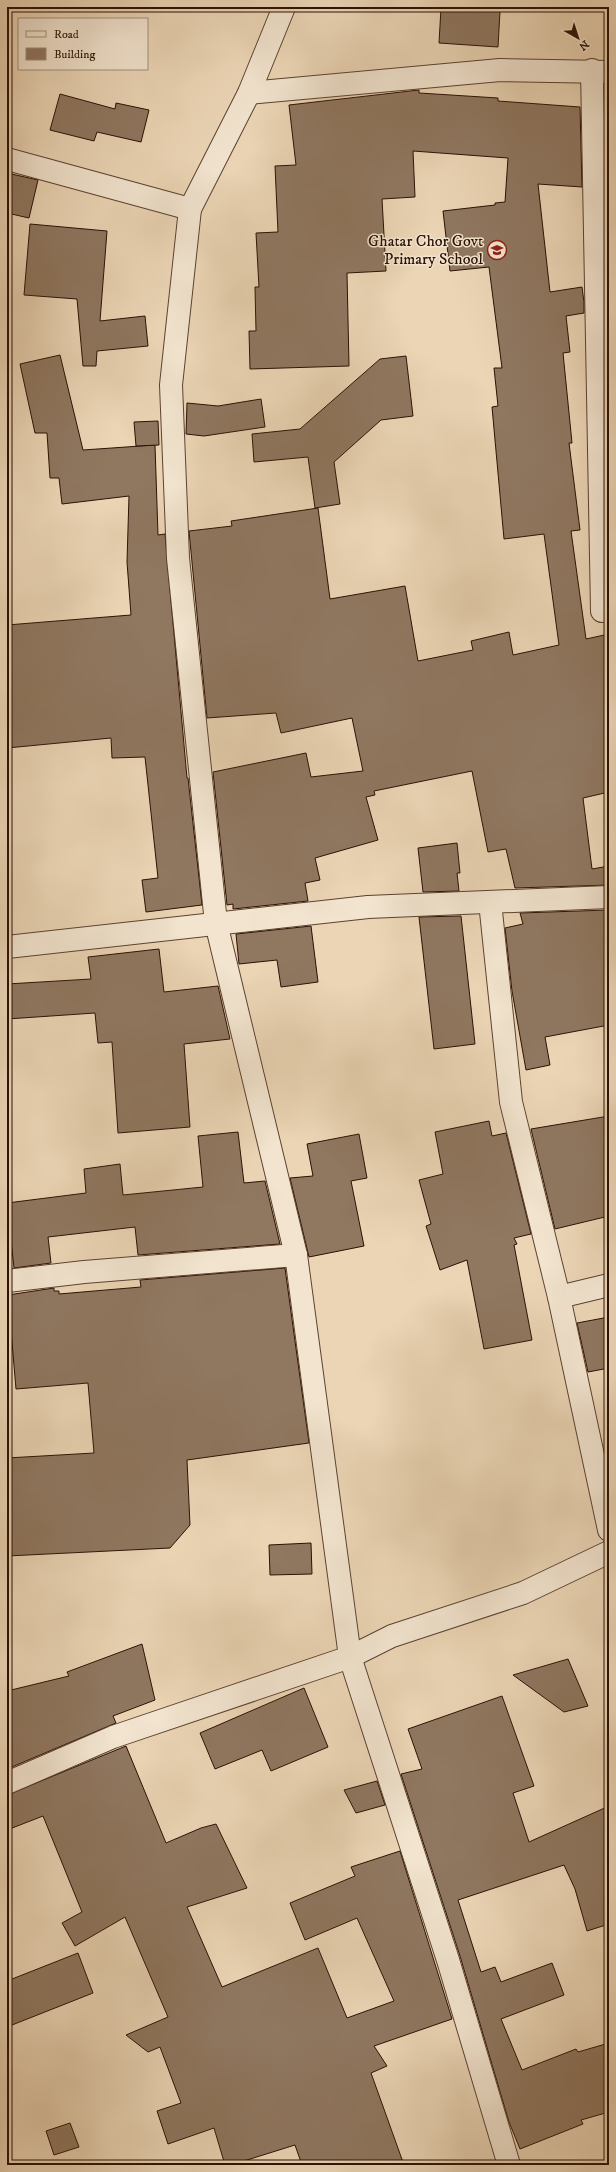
<svg xmlns="http://www.w3.org/2000/svg" width="616" height="2172" viewBox="0 0 616 2172" font-family="'IM FELL DW Pica',serif">
	<rect width="100%" height="100%" fill="#ebd5b5"/>
	<filter id="stains"><feTurbulence type="fractalNoise" baseFrequency=".005" numOctaves="4"/><feColorMatrix values="0 0 0 0 .2 0 0 0 0 .09 0 0 0 0 .02 0 0 0 .5 -.17"/></filter>
	<radialGradient id="worn" r=".72"><stop offset=".6" stop-color="#630" stop-opacity="0"/><stop offset="1" stop-color="#630" stop-opacity=".3"/></radialGradient>
	<!-- building -->
	<g fill="#8f7760" stroke="#2b1104">
		<polygon points="441,8 500,11 498,47 439,43"/>
		<polygon points="419,90 419,93 498,98 498,101 580,107 582,187 538,184 550,292 582,287 584,302 584,313 566,316 570,352 563,353 572,443 569,443 580,530 571,531 586,639 609,634 609,792 583,798 592,869 609,866 609,885 515,888 506,849 488,852 472,771 374,791 375,795 366,797 378,840 315,858 320,880 305,883 308,901 233,909 233,904 227,905 213,772 306,753 311,777 363,771 352,718 281,733 276,713 207,718 189,531 232,526 231,521 318,508 330,599 405,586 418,661 473,650 471,641 509,632 513,655 559,645 544,534 504,539 492,407 498,406 494,368 502,368 489,267 450,271 443,211 495,205 495,203 505,202 508,158 413,151 415,197 382,199 386,271 347,273 349,366 250,369 249,331 256,331 255,287 259,287 256,233 278,232 275,166 296,165 289,105"/>
		<polygon points="60,94 115,109 116,103 149,110 141,142 97,132 94,141 50,130"/>
		<polygon points="605,108 609,109 609,189 607,188"/>
		<polygon points="7,173 38,180 29,218 7,213"/>
		<polygon points="30,224 107,231 100,321 145,316 148,346 97,351 96,366 83,366 77,299 24,295"/>
		<polygon points="60,355 83,450 155,445 158,535 165,534 187,778 188,778 202,905 146,912 142,880 158,878 145,757 112,758 111,738 7,748 7,625 131,615 127,562 129,496 62,504 59,478 50,478 47,433 35,433 20,364"/>
		<polygon points="406,356 413,416 381,420 334,462 340,504 315,508 308,457 254,462 252,434 300,429 380,359"/>
		<polygon points="261,399 265,427 204,436 186,434 187,403 218,406"/>
		<polygon points="158,421 159,445 136,446 134,422"/>
		<polygon points="457,843 460,873 457,873 459,891 423,892 418,848"/>
		<polygon points="609,910 609,1025 545,1037 550,1065 526,1070 512,991 505,928 523,924 520,913"/>
		<polygon points="461,916 475,1044 434,1049 419,917"/>
		<polygon points="311,926 318,982 281,987 277,960 239,964 236,934"/>
		<polygon points="159,949 164,992 218,986 230,1039 184,1044 190,1127 118,1133 112,1042 98,1043 95,1013 7,1019 7,984 91,979 88,957"/>
		<polygon points="609,1116 609,1216 555,1229 531,1129"/>
		<polygon points="489,1121 492,1136 506,1133 531,1234 514,1238 517,1244 514,1245 532,1340 484,1349 467,1260 440,1270 426,1226 431,1224 419,1180 443,1174 435,1132"/>
		<polygon points="238,1132 244,1183 265,1181 280,1244 138,1255 135,1227 48,1237 51,1263 14,1268 7,1203 86,1193 84,1169 120,1164 123,1195 203,1187 198,1136"/>
		<polygon points="359,1134 367,1178 351,1181 364,1246 309,1257 290,1178 313,1176 307,1144"/>
		<polygon points="285,1268 309,1443 187,1460 190,1525 170,1548 7,1556 7,1458 94,1453 88,1383 16,1389 8,1295 54,1288 54,1291 59,1291 59,1294 141,1287 140,1280"/>
		<polygon points="609,1317 609,1368 588,1372 577,1323"/>
		<polygon points="311,1543 312,1574 270,1575 269,1545"/>
		<polygon points="142,1644 155,1700 113,1716 116,1723 7,1769 7,1691 69,1676 67,1672"/>
		<polygon points="568,1659 588,1706 564,1712 513,1675"/>
		<polygon points="304,1688 328,1747 271,1771 262,1750 215,1769 200,1733"/>
		<polygon points="502,1696 534,1786 513,1793 529,1842 609,1806 609,1924 587,1931 575,1889 564,1865 458,1900 481,1972 495,1967 501,1982 552,1963 564,1995 501,2019 522,2070 576,2049 578,2052 609,2043 609,2112 581,2120 583,2124 520,2149 509,2122 460,1956 401,1774 422,1769 408,1729"/>
		<polygon points="126,1746 166,1843 201,1828 216,1824 247,1888 187,1907 222,1987 318,1948 347,2018 394,2001 357,1918 305,1940 290,1903 355,1876 351,1867 400,1851 452,2019 374,2046 387,2066 371,2073 404,2165 302,2165 295,2145 231,2165 225,2165 214,2128 168,2144 157,2111 181,2103 160,2047 148,2052 126,2035 168,2017 125,1917 75,1946 62,1923 82,1912 43,1816 7,1830 7,1795"/>
		<polygon points="377,1781 385,1805 356,1813 344,1790"/>
		<polygon points="78,1953 93,1993 12,2025 7,2011 7,1981"/>
		<polygon points="70,2123 79,2147 54,2155 46,2131"/>
	</g>
	<g fill="none" stroke-linecap="round" stroke-linejoin="round">
		<!-- street casing -->
		<g stroke="#5b4230" stroke-width="24">
			<g id="street">
				<polyline points="284,7 249,93 190,209 171,385 178,558 216,923 296,1255 350,1657 448,1960 509,2165"/>
				<polyline points="592,70 602,611"/>
				<polyline points="249,93 500,70 609,72"/>
				<polyline points="7,159 190,209"/>
				<polyline points="490,902 511,1102 559,1297 609,1530"/>
				<polyline points="7,947 368,907 609,897"/>
				<polyline points="7,1281 84,1272 296,1255"/>
				<polyline points="559,1297 609,1285"/>
				<polyline points="7,1783 113,1737 350,1657 392,1636 523,1593 609,1552"/>
			</g>
		</g>
		<!-- street -->
		<use href="#street" stroke="#f2e4cf" stroke-width="22"/>
	</g>
	<!-- icons -->
	<defs>
		<g id="school-ring" transform="scale(1)"><circle r="9.5" fill="#f2e4cf" stroke="#8f2418" stroke-width="1.5"/><path d="M0-5L7-2L0 1L-7-2ZM-4 1L0 2.5L4 1V4Q0 6-4 4Z" fill="#8f2418"/></g>
	</defs>
	<g fill-rule="evenodd">
		<use href="#school-ring" x="497" y="250"/>
	</g>
	<g text-anchor="middle" dominant-baseline="central" stroke-width="3" stroke-linejoin="round" paint-order="stroke">
		<!-- poi labels -->
		<g font-size="16" fill="#2b1104" stroke="#f2e4cf" text-anchor="end">
			<text x="483" y="241">Ghatar Chor Govt<tspan x="483" dy="18">Primary School</tspan></text>
		</g>
	</g>
	<!-- margin -->
	<rect width="616" height="2172" fill="none" stroke="#ebd5b5" stroke-width="24"/>
	<rect x="8" y="8" width="600" height="2156" fill="none" stroke="#2b1104" stroke-width="2"/>
	<rect x="12" y="12" width="592" height="2148" fill="none" stroke="#2b1104"/>
	<!-- legend -->
	<rect x="18" y="18" width="130" height="52" fill="#f2e4cf" stroke="#a2907e"/>
	<rect x="26" y="31" width="20" height="6" fill="#f2e4cf" stroke="#a2907e"/>
	<text x="54" y="38" font-size="12" fill="#2b1104">Road</text>
	<rect x="26" y="48" width="20" height="12" fill="#8f7760" stroke="#a2907e"/>
	<text x="54" y="58" font-size="12" fill="#2b1104">Building</text>
	<!-- north arrow -->
	<g transform="translate(578 38) rotate(141)" stroke="#f2e4cf" stroke-width="3" paint-order="stroke">
	<path d="M0-3L7 15L0 10L-7 15Z" fill="#2b1104"/>
	<text y="-6" font-size="11" font-weight="bold" text-anchor="middle" fill="#2b1104">N</text>
	</g>
	<rect width="100%" height="100%" filter="url(#stains)"/>
	<rect width="100%" height="100%" fill="url(#worn)"/>
</svg>
